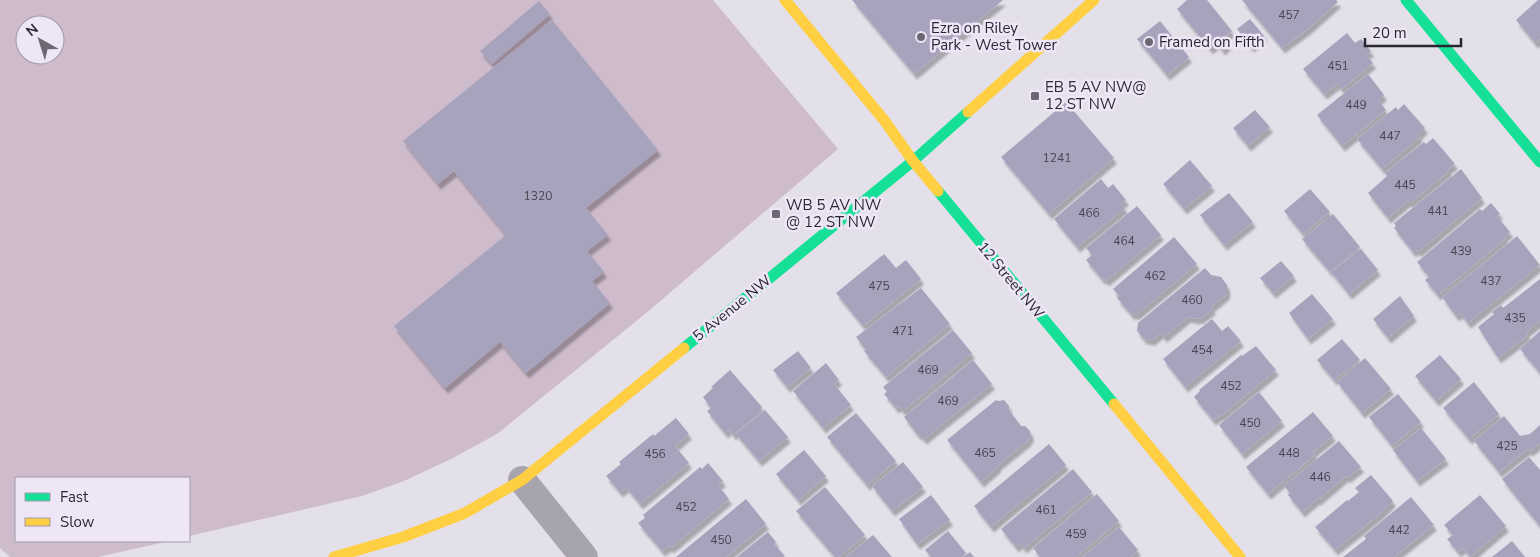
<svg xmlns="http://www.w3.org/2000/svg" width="1540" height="557" viewBox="0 0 1540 557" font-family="'Nunito Sans',sans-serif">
	<defs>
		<filter id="shadow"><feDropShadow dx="3" dy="5.5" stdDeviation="1" flood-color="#0004"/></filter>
	</defs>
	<rect width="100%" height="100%" fill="#e4e0ea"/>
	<!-- green -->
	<path fill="#cebbcc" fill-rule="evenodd" d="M0,0h713l125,149 -193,165 -148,120 -46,25 -47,22 -42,15 -173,40v-58h-173v63h153l-71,16h-88l-10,-9zM25,25h30v30h-30z"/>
	<!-- building -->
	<g fill="#a8a3bc" filter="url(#shadow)">
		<polygon points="852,0 1003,0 914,74"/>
		<polygon points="1187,0 1207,0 1232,31 1223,38 1228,45 1222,50 1217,43 1210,49 1177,9"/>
		<polygon points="1242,0 1336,0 1338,2 1309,28 1282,48"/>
		<polygon points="1538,0 1540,0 1540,39 1535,43 1516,20"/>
		<polygon points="539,1 550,14 492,64 480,51"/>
		<polygon points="1250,19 1264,36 1251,47 1237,29"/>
		<polygon points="552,20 658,150 586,208 608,235 587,251 604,272 592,281 610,303 526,373 500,342 445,388 394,326 506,235 454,171 438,184 403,141"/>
		<polygon points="1160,21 1189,57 1167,75 1137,39"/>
		<polygon points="1347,33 1355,43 1361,39 1371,51 1366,55 1373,63 1342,89 1337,84 1324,94 1303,69"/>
		<polygon points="1368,74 1384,95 1378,100 1386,110 1342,146 1317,115"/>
		<polygon points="1066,102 1114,158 1049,214 1001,157"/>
		<polygon points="1404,104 1425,128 1418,135 1420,137 1382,169 1357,139 1396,107 1398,110"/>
		<polygon points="1255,110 1270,127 1248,146 1233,128"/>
		<polygon points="1433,138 1455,164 1448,169 1449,171 1410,203 1408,201 1388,218 1368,193 1387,176 1385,173 1424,142 1426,144"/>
		<polygon points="1190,160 1212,186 1184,209 1163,184"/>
		<polygon points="1461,169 1482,198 1418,252 1416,249 1413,252 1394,228 1396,226 1394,223"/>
		<polygon points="1101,179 1108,188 1113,184 1126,200 1121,204 1125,208 1077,247 1054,219"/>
		<polygon points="1310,189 1330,212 1303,234 1284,211"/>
		<polygon points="1229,193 1253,222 1224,245 1200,215"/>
		<polygon points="1491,203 1500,214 1497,216 1510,232 1504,237 1505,239 1438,295 1425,280 1429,277 1417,262 1480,209 1482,211"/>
		<polygon points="1137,206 1161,235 1106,281 1104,278 1102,279 1086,260 1092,255 1086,248"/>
		<polygon points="1333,214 1360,247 1330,272 1302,239"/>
		<polygon points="1517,236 1540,265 1468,323 1460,313 1456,316 1442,297"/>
		<polygon points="1174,237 1197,264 1136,315 1134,313 1132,315 1117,298 1119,296 1113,289"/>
		<polygon points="1361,249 1378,270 1349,294 1331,272"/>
		<polygon points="884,254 896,268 906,260 921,279 863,326 836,293"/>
		<polygon points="1281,261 1294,276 1273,293 1260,278"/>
		<polygon points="1205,268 1211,275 1221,277 1227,285 1227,294 1211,307 1213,309 1200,319 1198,318 1196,319 1188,317 1164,337 1161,333 1152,340 1144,339 1137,331 1138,323"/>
		<polygon points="1540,279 1540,321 1526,332 1528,335 1498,358 1478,327 1494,314 1492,312 1501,305 1503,308"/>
		<polygon points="921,288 950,324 886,377 864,351 866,350 856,337"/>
		<polygon points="1312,294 1333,319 1308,339 1289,313"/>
		<polygon points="1400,296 1414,316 1388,338 1373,319"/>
		<polygon points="1212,319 1222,331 1228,326 1241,341 1185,387 1163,359"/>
		<polygon points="953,330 972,353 903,411 899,406 896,408 884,394 887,392 883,387"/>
		<polygon points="1540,331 1540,373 1520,349"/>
		<polygon points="1342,339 1360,360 1334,380 1317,360"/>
		<polygon points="1256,346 1276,370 1221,416 1220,415 1213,420 1194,397 1200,391 1199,390 1241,355 1242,356"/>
		<polygon points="798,351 811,368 787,387 773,370"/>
		<polygon points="1440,355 1461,379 1436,401 1415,376"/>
		<polygon points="1365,358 1391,389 1362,413 1337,382"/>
		<polygon points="973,360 992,384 924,439 919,434 918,435 904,417"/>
		<polygon points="826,363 839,380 834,384 851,405 823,428 793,391"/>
		<polygon points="730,370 762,407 759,410 761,412 733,435 729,429 725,433 707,411 711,408 703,397 713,388 711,387"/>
		<polygon points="1474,382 1499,414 1469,439 1443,408"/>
		<polygon points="1259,392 1282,421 1242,454 1219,425"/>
		<polygon points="1398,394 1421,422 1392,446 1369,417"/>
		<polygon points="996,400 998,401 1004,400 1009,406 1009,410 1021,426 1025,426 1030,431 1031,437 1028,439 1029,440 998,465 998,467 981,482 947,440"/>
		<polygon points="765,410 788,437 759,461 736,434"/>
		<polygon points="1313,412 1333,436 1313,452 1315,455 1268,494 1246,467"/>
		<polygon points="856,413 896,461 867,485 827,437"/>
		<polygon points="1504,416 1520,436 1530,434 1540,425 1540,443 1530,451 1528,449 1499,472 1474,441"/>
		<polygon points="676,418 689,434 675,446 689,463 640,504 626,487 620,492 606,476 621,464 619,462 653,434 654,436"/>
		<polygon points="1421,428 1446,459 1417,481 1393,450"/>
		<polygon points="1339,441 1361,467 1347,478 1346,476 1318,500 1317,499 1302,512 1288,495 1290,493 1284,486"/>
		<polygon points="1049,444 1066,465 991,527 974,506"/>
		<polygon points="804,450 826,476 798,500 776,474"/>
		<polygon points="1529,457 1540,470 1540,526 1502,479"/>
		<polygon points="903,462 923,487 892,511 872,486"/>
		<polygon points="708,463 723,481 718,485 729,499 671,548 669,546 662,551 638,523 645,518 643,515 700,467 702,469"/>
		<polygon points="1073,469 1092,492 1024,548 1020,543 1016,547 1001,529"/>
		<polygon points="1371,475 1393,501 1380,514 1335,550 1315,527 1347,500 1348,501 1359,492 1355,488"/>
		<polygon points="825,487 865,535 839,557 835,557 796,511"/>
		<polygon points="1097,494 1119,521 1076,557 1040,557 1033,548"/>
		<polygon points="931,495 950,520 917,544 899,519"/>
		<polygon points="1480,495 1506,526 1470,557 1463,548 1458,552 1447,539 1453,535 1444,525"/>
		<polygon points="1411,497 1434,525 1394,557 1343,557 1366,539 1364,536"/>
		<polygon points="746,499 766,524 726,557 676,557"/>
		<polygon points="1119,527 1138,550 1130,557 1082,557"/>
		<polygon points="948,531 966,553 961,557 931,557 925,550"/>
		<polygon points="768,532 776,542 774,544 785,556 783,557 737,557"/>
		<polygon points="873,535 892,557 846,557"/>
		<polygon points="1512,541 1525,557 1492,557"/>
		<polygon points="970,552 974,557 963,557"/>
	</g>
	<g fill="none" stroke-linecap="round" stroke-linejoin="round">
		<!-- street -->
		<polyline stroke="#a8a4ae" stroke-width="28" points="522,480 584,557"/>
		<!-- fast -->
		<g stroke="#16e098" stroke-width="11">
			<polyline points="1406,0 1540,162"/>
			<polyline points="938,191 1114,404"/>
			<polyline points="684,348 913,161 968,112"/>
		</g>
		<!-- slow -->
		<g stroke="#ffcf43" stroke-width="11">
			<polyline points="785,0 884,120 913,161 938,191"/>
			<polyline points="968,112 1094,0"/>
			<polyline points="1114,404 1240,557"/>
			<polyline points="334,557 403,537 465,513 522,480 684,348"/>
		</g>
	</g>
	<!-- markers -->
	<g fill="#6b6873" stroke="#eee6f7" stroke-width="2">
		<circle cx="921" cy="37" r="5"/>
		<circle cx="1149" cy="42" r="5"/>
		<rect x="1030" y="91" width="10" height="10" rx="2.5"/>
		<rect x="771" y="209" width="10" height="10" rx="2.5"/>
	</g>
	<g text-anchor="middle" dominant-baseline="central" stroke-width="5" stroke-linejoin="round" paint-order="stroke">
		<!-- number labels -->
		<g font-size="12" fill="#4a4655">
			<text x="1289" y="15">457</text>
			<text x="1338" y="66">451</text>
			<text x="1356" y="105">449</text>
			<text x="1390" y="136">447</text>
			<text x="1057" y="158">1241</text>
			<text x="1405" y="185">445</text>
			<text x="538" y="196">1320</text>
			<text x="1438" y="211">441</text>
			<text x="1089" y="213">466</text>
			<text x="1124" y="241">464</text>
			<text x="1461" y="251">439</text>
			<text x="1155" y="276">462</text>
			<text x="1491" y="281">437</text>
			<text x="879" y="286">475</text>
			<text x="1192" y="300">460</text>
			<text x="1515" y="318">435</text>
			<text x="903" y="331">471</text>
			<text x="1202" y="350">454</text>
			<text x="928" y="370">469</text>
			<text x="1231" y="386">452</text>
			<text x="948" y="401">469</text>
			<text x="1250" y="423">450</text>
			<text x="1507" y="446">425</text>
			<text x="985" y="453">465</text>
			<text x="1289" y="453">448</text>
			<text x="655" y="454">456</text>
			<text x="1320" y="477">446</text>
			<text x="686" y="507">452</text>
			<text x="1046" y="510">461</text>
			<text x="1399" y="530">442</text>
			<text x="1076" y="534">459</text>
			<text x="721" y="540">450</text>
		</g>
		<!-- poi labels -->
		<g font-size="15" fill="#2a2733" stroke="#eee6f7" text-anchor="start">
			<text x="931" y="28">Ezra on Riley<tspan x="931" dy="17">Park - West Tower</tspan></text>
			<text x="1159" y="42">Framed on Fifth</text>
			<text x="1045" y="87">EB 5 AV NW@<tspan x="1045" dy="17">12 ST NW</tspan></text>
			<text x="786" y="205">WB 5 AV NW<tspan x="786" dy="17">@ 12 ST NW</tspan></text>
		</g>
		<!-- street labels -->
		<g font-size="15" fill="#2a2733" stroke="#eee6f7">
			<text transform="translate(1011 280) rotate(50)">12 Street NW</text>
			<text transform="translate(732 308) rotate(-39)">5 Avenue NW</text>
		</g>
	</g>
	<!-- legend -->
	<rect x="15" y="477" width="175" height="65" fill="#eee6f7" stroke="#a09aa9"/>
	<rect x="25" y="493" width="25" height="8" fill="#16e098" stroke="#a09aa9"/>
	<text x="60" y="502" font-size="15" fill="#2a2733">Fast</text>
	<rect x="25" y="518" width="25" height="8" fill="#ffcf43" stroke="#a09aa9"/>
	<text x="60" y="527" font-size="15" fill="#2a2733">Slow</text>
	<!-- north arrow -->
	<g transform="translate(40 40) rotate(321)"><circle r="24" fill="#eee6f7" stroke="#a09aa9"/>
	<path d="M0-4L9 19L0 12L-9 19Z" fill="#6b6873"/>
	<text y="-8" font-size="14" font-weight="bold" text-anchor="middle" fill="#2a2733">N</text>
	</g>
	<!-- scale -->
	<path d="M1365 38v8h96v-8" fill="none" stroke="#2a2733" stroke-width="2.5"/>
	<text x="1372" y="38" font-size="15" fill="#2a2733" stroke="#eee6f7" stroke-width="4" paint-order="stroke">20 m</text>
</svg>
